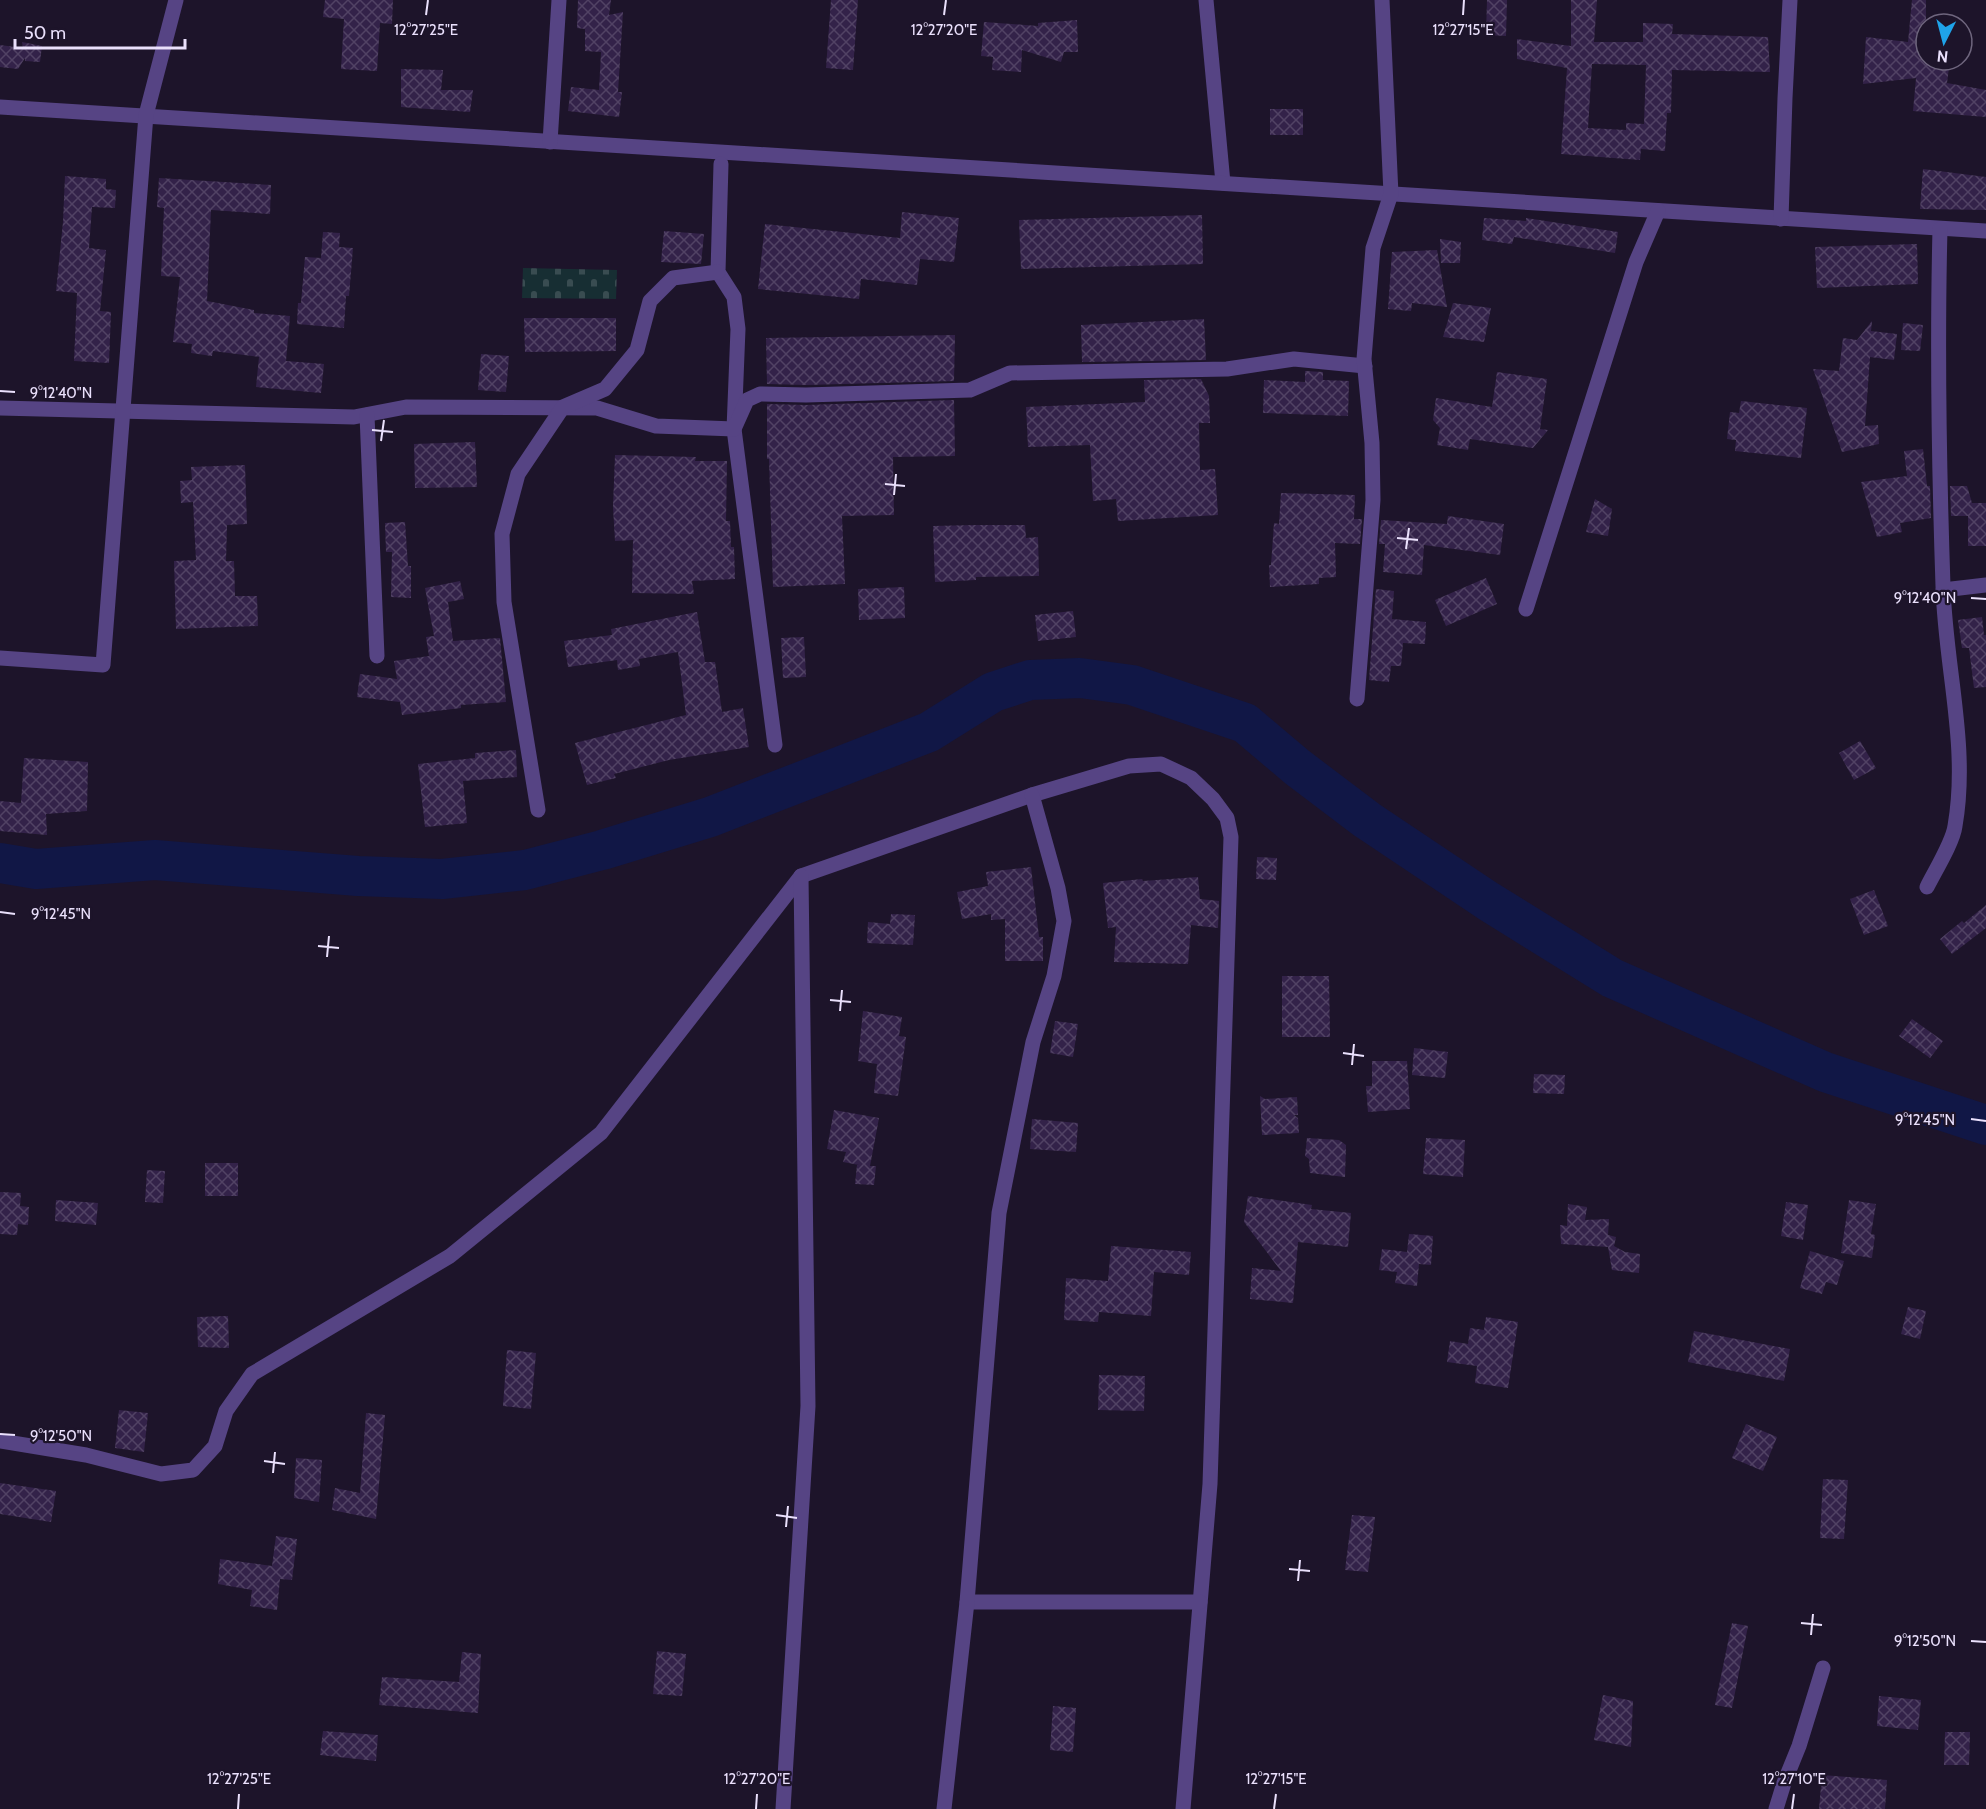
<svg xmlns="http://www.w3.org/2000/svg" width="1986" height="1809" viewBox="0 0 1986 1809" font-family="Cabin,sans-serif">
	<defs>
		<pattern id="cemetery-stones" width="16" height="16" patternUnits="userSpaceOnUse" patternTransform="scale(1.5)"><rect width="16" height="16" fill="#172e33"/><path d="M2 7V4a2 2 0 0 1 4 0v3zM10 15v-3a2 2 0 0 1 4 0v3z" fill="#394c51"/></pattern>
		<pattern id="building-cross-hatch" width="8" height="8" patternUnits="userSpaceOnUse" patternTransform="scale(1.5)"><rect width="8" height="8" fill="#332249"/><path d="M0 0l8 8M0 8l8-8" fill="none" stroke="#514264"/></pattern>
	</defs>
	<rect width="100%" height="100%" fill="#1d142a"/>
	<!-- cemetery -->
	<polygon fill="url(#cemetery-stones)" points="523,268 617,270 616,299 522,298"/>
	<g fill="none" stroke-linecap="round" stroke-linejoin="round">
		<!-- river -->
		<polyline stroke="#111746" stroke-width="40" points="0,863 36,869 155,860 358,876 442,879 525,870 602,850 710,817 929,732 993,692 1030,680 1080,678 1132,685 1245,723 1297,767 1367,820 1488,901 1612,978 1825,1072 1986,1125"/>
	</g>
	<!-- building -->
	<g fill="url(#building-cross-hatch)" fill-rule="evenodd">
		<polygon points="325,0 393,0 392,24 380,23 377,71 341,69 344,19 323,17"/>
		<polygon points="578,0 611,0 609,15 623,12 618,92 622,92 619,117 568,111 571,87 599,90 601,52 585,51 585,29 577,28"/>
		<polygon points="831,0 858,0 853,70 826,68"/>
		<polygon points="1487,0 1507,0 1506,36 1486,35"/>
		<path d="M1571,0h26l-3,42h49v-19l30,1 -1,10 96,3 2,35 -98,-2 -1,43h-4l-2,38 -24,-2 -1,11 -79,-6 6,-86 -50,-9v-20l54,7zM1592,64l54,1 -2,59 -18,-1v7l-38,-2z"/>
		<polygon points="1912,0 1926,0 1926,60 1950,60 1947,83 1986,90 1986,117 1913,111 1916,78 1863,84 1866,37 1908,42"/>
		<polygon points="1077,20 1078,52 1064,52 1061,62 1022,50 1021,72 992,70 993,57 981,56 984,22 1038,26 1038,23"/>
		<polygon points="22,42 42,46 40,62 25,61 25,58 18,69 0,67 0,45 23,48"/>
		<polygon points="401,69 443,70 441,90 473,90 470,112 401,107"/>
		<rect x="1270" y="109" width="33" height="26"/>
		<polygon points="1923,169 1986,177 1986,210 1920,209"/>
		<polygon points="65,176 106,179 106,189 116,190 115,208 92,207 89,248 106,250 100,311 111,312 109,363 74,361 77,293 56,291 63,222"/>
		<polygon points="159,178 271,185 270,214 211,210 207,301 254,310 254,313 290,316 286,361 324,364 321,393 256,387 259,357 213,351 212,356 191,353 192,344 173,342 180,277 161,276 164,208 157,207"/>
		<polygon points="902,212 959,218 954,262 920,259 917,285 861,279 859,299 758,289 765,224 900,238"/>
		<polygon points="1202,215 1203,264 1021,269 1019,220"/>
		<polygon points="1484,218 1526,221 1526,218 1618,232 1615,253 1514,237 1512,244 1482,240"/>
		<polygon points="664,231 704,234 701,264 661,262"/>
		<polygon points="323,232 340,233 339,247 353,248 349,296 346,296 344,328 297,324 298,303 301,303 305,257 321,258"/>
		<polygon points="1440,239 1461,242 1460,263 1441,263"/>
		<polygon points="1917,244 1918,284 1817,288 1815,247"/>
		<polygon points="1437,250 1447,307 1412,303 1411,311 1388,309 1392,252"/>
		<polygon points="1453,303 1491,308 1484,342 1443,337"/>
		<polygon points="524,318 616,318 616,351 525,352"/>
		<polygon points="1204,319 1206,360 1082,362 1081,325"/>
		<polygon points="1872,321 1871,331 1897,334 1894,360 1870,357 1865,426 1878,425 1879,444 1842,452 1813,369 1839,371 1843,338 1857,340"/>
		<polygon points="1903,323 1923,325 1920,351 1901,350"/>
		<polygon points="955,335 954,381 806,385 767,384 766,338"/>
		<polygon points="481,354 509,356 506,392 478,390"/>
		<polygon points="1305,371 1323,372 1323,380 1349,381 1348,416 1263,413 1264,380 1305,382"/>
		<polygon points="1497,372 1547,379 1540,429 1548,430 1533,448 1470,439 1468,450 1437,445 1440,428 1433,420 1436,398 1492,407"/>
		<polygon points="1201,379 1209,396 1210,423 1199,423 1200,470 1215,469 1218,515 1118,521 1116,499 1093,501 1090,445 1028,447 1026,407 1145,402 1144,380"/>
		<polygon points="954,400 955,456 893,457 894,515 842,516 845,584 773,587 769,459 767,459 767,404 806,405"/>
		<polygon points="1741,401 1807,408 1801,458 1735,451 1736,440 1727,439 1730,412 1739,413"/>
		<polygon points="475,442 477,487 415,488 414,444"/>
		<polygon points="1923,449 1927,486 1930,486 1931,518 1900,523 1902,532 1877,537 1861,482 1907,476 1904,451"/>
		<polygon points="615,455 696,457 695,461 727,461 726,521 730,521 731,547 734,547 735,579 692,581 694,594 632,593 633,540 615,541 613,507"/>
		<polygon points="245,465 247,524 227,525 226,561 234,561 235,596 257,596 258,626 176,629 174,561 196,560 193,502 181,503 180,481 192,480 191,467"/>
		<polygon points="1950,486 1967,486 1972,503 1986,503 1986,546 1968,546 1968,516 1951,516"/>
		<polygon points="1281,493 1355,495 1354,519 1362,519 1360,544 1335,543 1336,577 1319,578 1319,584 1270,587 1269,565 1271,565 1274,523 1279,524"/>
		<polygon points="1595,499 1612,509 1608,536 1586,532"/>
		<polygon points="1448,516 1504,524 1500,555 1424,545 1422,575 1383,572 1385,544 1379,544 1381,520 1447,524"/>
		<polygon points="405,522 408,566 411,566 411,598 391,597 392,552 386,552 385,523"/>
		<polygon points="974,525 1025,525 1026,538 1038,537 1039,576 976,577 976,580 935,582 933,526"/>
		<polygon points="1486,578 1497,604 1446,626 1435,600"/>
		<polygon points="460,581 464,599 448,602 453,641 500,638 506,702 461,705 461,708 402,715 400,702 357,697 360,674 397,679 394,661 429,656 426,637 434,636 425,588"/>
		<polygon points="904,587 905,618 859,620 858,589"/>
		<polygon points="1376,589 1394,591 1392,619 1426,622 1425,644 1403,643 1401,666 1391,666 1389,682 1369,680"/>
		<polygon points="1073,611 1076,637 1038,641 1035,615"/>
		<polygon points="697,612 705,662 715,662 722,712 743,708 749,747 669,760 614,774 616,778 587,785 575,743 686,715 678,652 639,659 640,666 618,670 617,660 568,667 564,641 612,635 611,629"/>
		<polygon points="1982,617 1984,635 1986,635 1986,687 1974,688 1969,648 1962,648 1958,620"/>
		<polygon points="804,637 806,677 783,678 781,638"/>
		<polygon points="1860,741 1876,768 1854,780 1839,753"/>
		<polygon points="516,750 517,777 463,781 467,823 425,827 418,764 475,758 475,753"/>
		<polygon points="24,758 88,762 87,811 46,814 47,835 0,831 0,801 21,803"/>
		<polygon points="1257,857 1277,858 1276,880 1256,879"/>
		<polygon points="1031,867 1039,937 1043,937 1043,961 1005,961 1005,919 991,920 991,914 962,919 957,892 988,886 986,872"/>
		<polygon points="1198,877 1200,899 1219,901 1218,928 1191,925 1188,964 1114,962 1116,927 1108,928 1103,883 1142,879 1143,881"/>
		<polygon points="1874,890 1888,926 1864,935 1850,899"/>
		<polygon points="1986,905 1986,928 1952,954 1940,939 1962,921 1964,923"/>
		<polygon points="891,914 915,915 913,945 867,943 868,922 890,924"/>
		<polygon points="1282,976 1329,976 1330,1037 1282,1037"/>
		<polygon points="863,1011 902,1017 899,1036 906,1037 898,1096 874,1093 877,1064 858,1061"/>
		<polygon points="1912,1019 1943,1041 1930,1058 1899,1036"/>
		<polygon points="1055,1021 1078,1024 1073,1057 1050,1053"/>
		<polygon points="1414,1048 1448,1052 1445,1078 1412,1075"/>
		<polygon points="1372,1061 1407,1061 1410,1109 1368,1112 1366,1086 1372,1086"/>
		<polygon points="1534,1074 1565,1075 1564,1094 1533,1093"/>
		<polygon points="1260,1096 1265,1099 1297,1097 1298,1115 1294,1115 1298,1118 1299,1133 1262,1135"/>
		<polygon points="834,1110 879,1118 870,1166 876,1166 874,1185 855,1184 857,1165 859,1165 843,1162 846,1152 827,1149"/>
		<polygon points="1032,1119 1078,1123 1076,1152 1030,1149"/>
		<polygon points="1307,1138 1339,1140 1346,1145 1345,1177 1310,1173 1309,1159 1305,1156"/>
		<polygon points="1426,1138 1465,1140 1463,1177 1423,1174"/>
		<rect x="205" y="1163" width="33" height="33"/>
		<polygon points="147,1170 165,1171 163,1203 145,1202"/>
		<polygon points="0,1192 21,1193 20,1206 29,1207 28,1225 18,1224 17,1235 0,1234"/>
		<polygon points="1248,1196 1312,1205 1311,1209 1351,1213 1348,1247 1298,1242 1293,1303 1250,1299 1252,1268 1281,1271 1244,1222"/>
		<polygon points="56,1200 98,1203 96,1225 55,1221"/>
		<polygon points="1849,1200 1876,1204 1871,1234 1875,1235 1872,1258 1841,1253"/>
		<polygon points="1786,1202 1808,1205 1803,1240 1781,1236"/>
		<polygon points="1568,1204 1587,1207 1585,1220 1609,1219 1608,1235 1616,1237 1614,1246 1625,1252 1640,1254 1639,1273 1612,1270 1608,1247 1561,1244 1560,1225 1567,1226"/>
		<polygon points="1409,1234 1433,1236 1431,1265 1419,1264 1417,1286 1395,1283 1397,1272 1379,1270 1382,1249 1407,1252"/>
		<polygon points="1111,1246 1191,1252 1189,1275 1154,1272 1151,1316 1099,1312 1098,1322 1064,1320 1066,1278 1108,1281"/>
		<polygon points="1810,1251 1844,1261 1837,1285 1826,1282 1822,1294 1800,1288"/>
		<polygon points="1908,1307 1926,1311 1920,1339 1901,1334"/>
		<polygon points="228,1316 229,1348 198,1347 197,1317"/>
		<polygon points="1486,1317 1518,1322 1508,1388 1475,1383 1477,1366 1447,1362 1450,1341 1468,1344 1470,1328 1484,1330"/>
		<polygon points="1694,1331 1790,1349 1784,1381 1688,1362"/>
		<polygon points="507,1350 536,1353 531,1409 503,1406"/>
		<polygon points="1099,1375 1145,1376 1144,1411 1098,1410"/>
		<polygon points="119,1410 148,1413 144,1452 115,1448"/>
		<polygon points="366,1413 385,1415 376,1519 332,1510 335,1488 360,1493"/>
		<polygon points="1746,1424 1777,1437 1763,1471 1732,1458"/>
		<polygon points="296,1458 322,1460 319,1502 294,1498"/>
		<polygon points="1823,1479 1848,1480 1844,1539 1820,1538"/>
		<polygon points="0,1483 56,1491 51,1522 0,1514"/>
		<polygon points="1352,1515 1375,1517 1368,1572 1345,1570"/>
		<polygon points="276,1536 297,1539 292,1580 280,1579 277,1610 250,1606 252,1590 218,1584 220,1559 272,1566"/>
		<polygon points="1732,1623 1748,1626 1732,1708 1715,1705"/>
		<polygon points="657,1651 686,1654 682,1696 653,1694"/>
		<polygon points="462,1652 481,1654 478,1713 379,1705 382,1677 459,1682"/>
		<polygon points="1603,1695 1633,1701 1631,1747 1594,1740"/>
		<polygon points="1879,1696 1921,1700 1918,1730 1877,1726"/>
		<polygon points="1053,1706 1076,1708 1073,1752 1050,1750"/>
		<polygon points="323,1731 378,1735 376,1761 320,1755"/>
		<polygon points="1945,1732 1970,1732 1969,1765 1944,1765"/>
		<polygon points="1822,1775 1887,1780 1885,1809 1819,1809"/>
	</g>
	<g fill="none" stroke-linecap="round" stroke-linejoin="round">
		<!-- minor -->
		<g stroke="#564484" stroke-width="15">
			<polyline points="1206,0 1223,183"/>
			<polyline points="0,107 1986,231"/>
			<polyline points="550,142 559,0"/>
			<polyline points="721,164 718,272 734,297 738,329 734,429 775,745"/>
			<polyline points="1781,219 1785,98 1790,0"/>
			<polyline points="0,408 354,417 406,407 597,408 656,426 734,429 747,400 760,394 806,395 970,390 1010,373 1227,369 1294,359 1365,366"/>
			<polyline points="367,415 377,656"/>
			<polyline points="1943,590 1986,585"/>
			<polyline points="1526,609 1636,262 1658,211"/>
			<polyline points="0,658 103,665 146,115 176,0"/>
			<polyline points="1357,699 1373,500 1372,443 1364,359 1373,248 1391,194 1382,0"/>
			<polyline points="538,810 504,602 502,534 518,474 563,407 605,389 637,350 650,301 673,278 718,272"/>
			<path d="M1927,887c8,-16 26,-45 28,-61 14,-80 -10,-160 -12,-240 -4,-119 -6,-238 -3,-357"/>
			<polyline points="0,1441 86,1455 161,1474 193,1470 215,1446 226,1411 252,1374 450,1256 601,1133 801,876 1032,795 1129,766 1161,764 1191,778 1213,799 1227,818 1231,837 1210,1484 1183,1809"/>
			<polyline points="967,1602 1200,1602"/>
			<polyline points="783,1809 808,1406 801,876"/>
			<polyline points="944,1809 967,1602 999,1213 1033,1042 1054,976 1064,921 1058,888 1032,795"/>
			<polyline points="1776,1809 1784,1783 1799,1746 1823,1668"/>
		</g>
	</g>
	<!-- ticks -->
	<path fill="none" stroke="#eae0fc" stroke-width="2" d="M426,15l2,-15M944,15l2,-15M1463,15l1,-15M0,391l15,1M372,430l21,2M381,441l3,-21M885,484l20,2M894,495l2,-21M1397,538l21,2M1406,549l3,-21M1971,598l15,1M0,912l15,2M318,946l21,2M327,957l2,-21M830,1000l21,2M840,1011l2,-21M1343,1053l21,3M1352,1065l2,-21M1971,1119l15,2M0,1434l15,1M264,1461l21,3M273,1473l2,-21M776,1515l21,3M786,1527l2,-21M1289,1569l21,2M1298,1581l2,-21M1801,1623l21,2M1811,1635l2,-21M1971,1641l15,1M238,1809l1,-15M756,1809l1,-15M1274,1809l2,-15M1792,1809l2,-15"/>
	<g font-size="15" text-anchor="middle" fill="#eae0fc" stroke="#1d142a" stroke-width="4.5" stroke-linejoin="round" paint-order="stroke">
		<text x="426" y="35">12°27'25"E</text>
		<text x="944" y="35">12°27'20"E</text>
		<text x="1463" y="35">12°27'15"E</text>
		<text x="61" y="398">9°12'40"N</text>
		<text x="1925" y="603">9°12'40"N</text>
		<text x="61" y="919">9°12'45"N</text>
		<text x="1925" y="1125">9°12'45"N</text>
		<text x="61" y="1441">9°12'50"N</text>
		<text x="1925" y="1646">9°12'50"N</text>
		<text x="239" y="1784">12°27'25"E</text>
		<text x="757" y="1784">12°27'20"E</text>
		<text x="1276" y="1784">12°27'15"E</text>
		<text x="1794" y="1784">12°27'10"E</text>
	</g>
	<!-- north arrow -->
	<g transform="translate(1944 42) rotate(186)"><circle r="28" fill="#1d142a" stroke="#6f667e" stroke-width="1.5"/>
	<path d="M0-4.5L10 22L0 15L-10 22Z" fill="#1fa3e9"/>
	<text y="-9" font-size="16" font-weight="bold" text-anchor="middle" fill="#eae0fc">N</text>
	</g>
	<!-- scale -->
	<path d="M15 39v9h170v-9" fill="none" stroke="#eae0fc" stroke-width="3"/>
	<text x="24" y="39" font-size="18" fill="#eae0fc" stroke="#1d142a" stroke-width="4.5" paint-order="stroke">50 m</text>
</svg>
